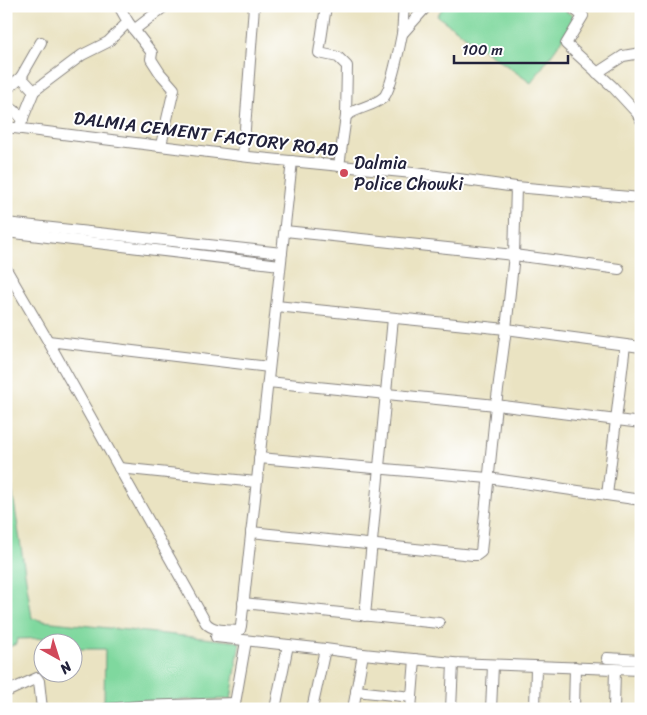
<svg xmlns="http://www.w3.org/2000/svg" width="647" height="715" viewBox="0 0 647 715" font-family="Sriracha,sans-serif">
	<rect width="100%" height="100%" fill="#fff"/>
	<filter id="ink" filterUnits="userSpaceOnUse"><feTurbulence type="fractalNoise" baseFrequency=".02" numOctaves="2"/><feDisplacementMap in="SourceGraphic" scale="10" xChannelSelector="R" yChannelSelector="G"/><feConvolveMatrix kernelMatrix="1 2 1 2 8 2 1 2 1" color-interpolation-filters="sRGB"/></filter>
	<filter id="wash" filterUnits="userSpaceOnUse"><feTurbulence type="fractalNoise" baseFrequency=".0096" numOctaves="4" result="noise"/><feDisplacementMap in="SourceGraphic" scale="20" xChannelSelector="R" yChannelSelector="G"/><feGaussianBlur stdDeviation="1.12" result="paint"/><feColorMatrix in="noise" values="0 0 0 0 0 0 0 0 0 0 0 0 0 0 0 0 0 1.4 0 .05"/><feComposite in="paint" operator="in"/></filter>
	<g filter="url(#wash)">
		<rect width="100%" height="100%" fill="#eae3c2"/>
		<!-- green -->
		<g fill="#7fd89e" stroke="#507d6c">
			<polygon points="444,6 559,6 577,19 531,83 437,16"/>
			<polygon points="6,450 32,618 43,621 240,642 231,699 104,702 105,649 73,649 72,642 50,642 49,638 17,639 16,644 6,648"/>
		</g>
	</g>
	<g filter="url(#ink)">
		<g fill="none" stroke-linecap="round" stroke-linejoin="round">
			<!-- minor casing -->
			<g stroke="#86827e" stroke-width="12">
				<g id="minor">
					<polyline points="119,6 128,22 152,53 151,59 160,73 174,89 161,145"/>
					<polyline points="326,6 319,53 338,57 347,66 346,116 339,166"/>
					<polyline points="570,6 583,16 566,44 612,86 637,113 641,120"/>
					<polyline points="134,30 165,6"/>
					<polyline points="402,34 427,6"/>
					<polyline points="597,73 623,56 641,53"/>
					<polyline points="21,77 34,91"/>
					<polyline points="6,90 21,77 41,42"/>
					<polyline points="6,105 15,111 23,120"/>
					<path d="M346,116c11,-9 27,-9 38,-19 7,-8 16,-52 18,-63 1,-9 1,-19 2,-28"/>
					<polyline points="6,127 249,157 423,174 516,187 641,198"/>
					<polyline points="19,128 34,91 82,55 108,42 128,22"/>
					<polyline points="243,156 254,6"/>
					<polyline points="6,223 282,253"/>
					<polyline points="285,231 514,255 619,269"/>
					<polyline points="6,232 280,265"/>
					<path d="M6,269l42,72 158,282c7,8 21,7 31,8l3,-1 1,-4 51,-465"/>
					<polyline points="276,306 506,329 641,347"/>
					<polyline points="48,341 269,367"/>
					<polyline points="268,382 496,405 641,423"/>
					<polyline points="259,458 488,478 641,500"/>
					<polyline points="119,468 256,482"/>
					<polyline points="607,495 625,345"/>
					<polyline points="251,532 473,555 477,555 481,552 496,405 506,329 514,255 516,187"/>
					<polyline points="243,603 439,623"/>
					<polyline points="365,616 393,318"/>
					<polyline points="216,637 325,649 363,654 453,663 641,670"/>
					<polyline points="607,658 641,660"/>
					<polyline points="356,691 412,697"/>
					<polyline points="6,692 37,678 39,681 42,709"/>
					<polyline points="106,709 140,706 235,703"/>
					<polyline points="234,709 246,641"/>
					<polyline points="275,709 288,645"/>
					<polyline points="312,709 325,649"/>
					<polyline points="353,709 363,654"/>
					<polyline points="411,709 415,659"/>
					<polyline points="451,709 453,663"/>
					<polyline points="491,709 493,665"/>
					<polyline points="535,709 536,667"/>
					<polyline points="574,709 575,667"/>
					<polyline points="614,709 615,669"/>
				</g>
			</g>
			<!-- minor -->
			<use href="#minor" stroke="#fff" stroke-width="10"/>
		</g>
	</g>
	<!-- markers -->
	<circle fill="#d1495b" stroke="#fff" stroke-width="2" cx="344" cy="173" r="5"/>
	<g text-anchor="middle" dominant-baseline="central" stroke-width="4" stroke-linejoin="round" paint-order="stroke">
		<!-- street labels -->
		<g font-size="18" fill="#22223b" stroke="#fff">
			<text transform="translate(206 134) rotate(7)">DALMIA CEMENT FACTORY ROAD</text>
		</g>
		<!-- poi labels -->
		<g font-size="18" fill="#22223b" stroke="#fff" text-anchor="start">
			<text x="354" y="163">Dalmia<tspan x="354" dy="21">Police Chowki</tspan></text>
		</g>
	</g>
	<!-- margin -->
	<rect width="647" height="715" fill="none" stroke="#fff" stroke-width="25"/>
	<!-- north arrow -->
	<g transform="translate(58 658) rotate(141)"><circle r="24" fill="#ffffff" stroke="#a7a7b1"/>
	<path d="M0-4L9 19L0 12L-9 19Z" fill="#d1495b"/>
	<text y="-8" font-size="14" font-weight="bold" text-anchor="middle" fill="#22223b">N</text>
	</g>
	<!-- scale -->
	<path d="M454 55v8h114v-8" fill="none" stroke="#22223b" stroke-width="2.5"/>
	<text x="462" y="55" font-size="15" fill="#22223b" stroke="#ffffff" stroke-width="4" paint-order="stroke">100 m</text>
</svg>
